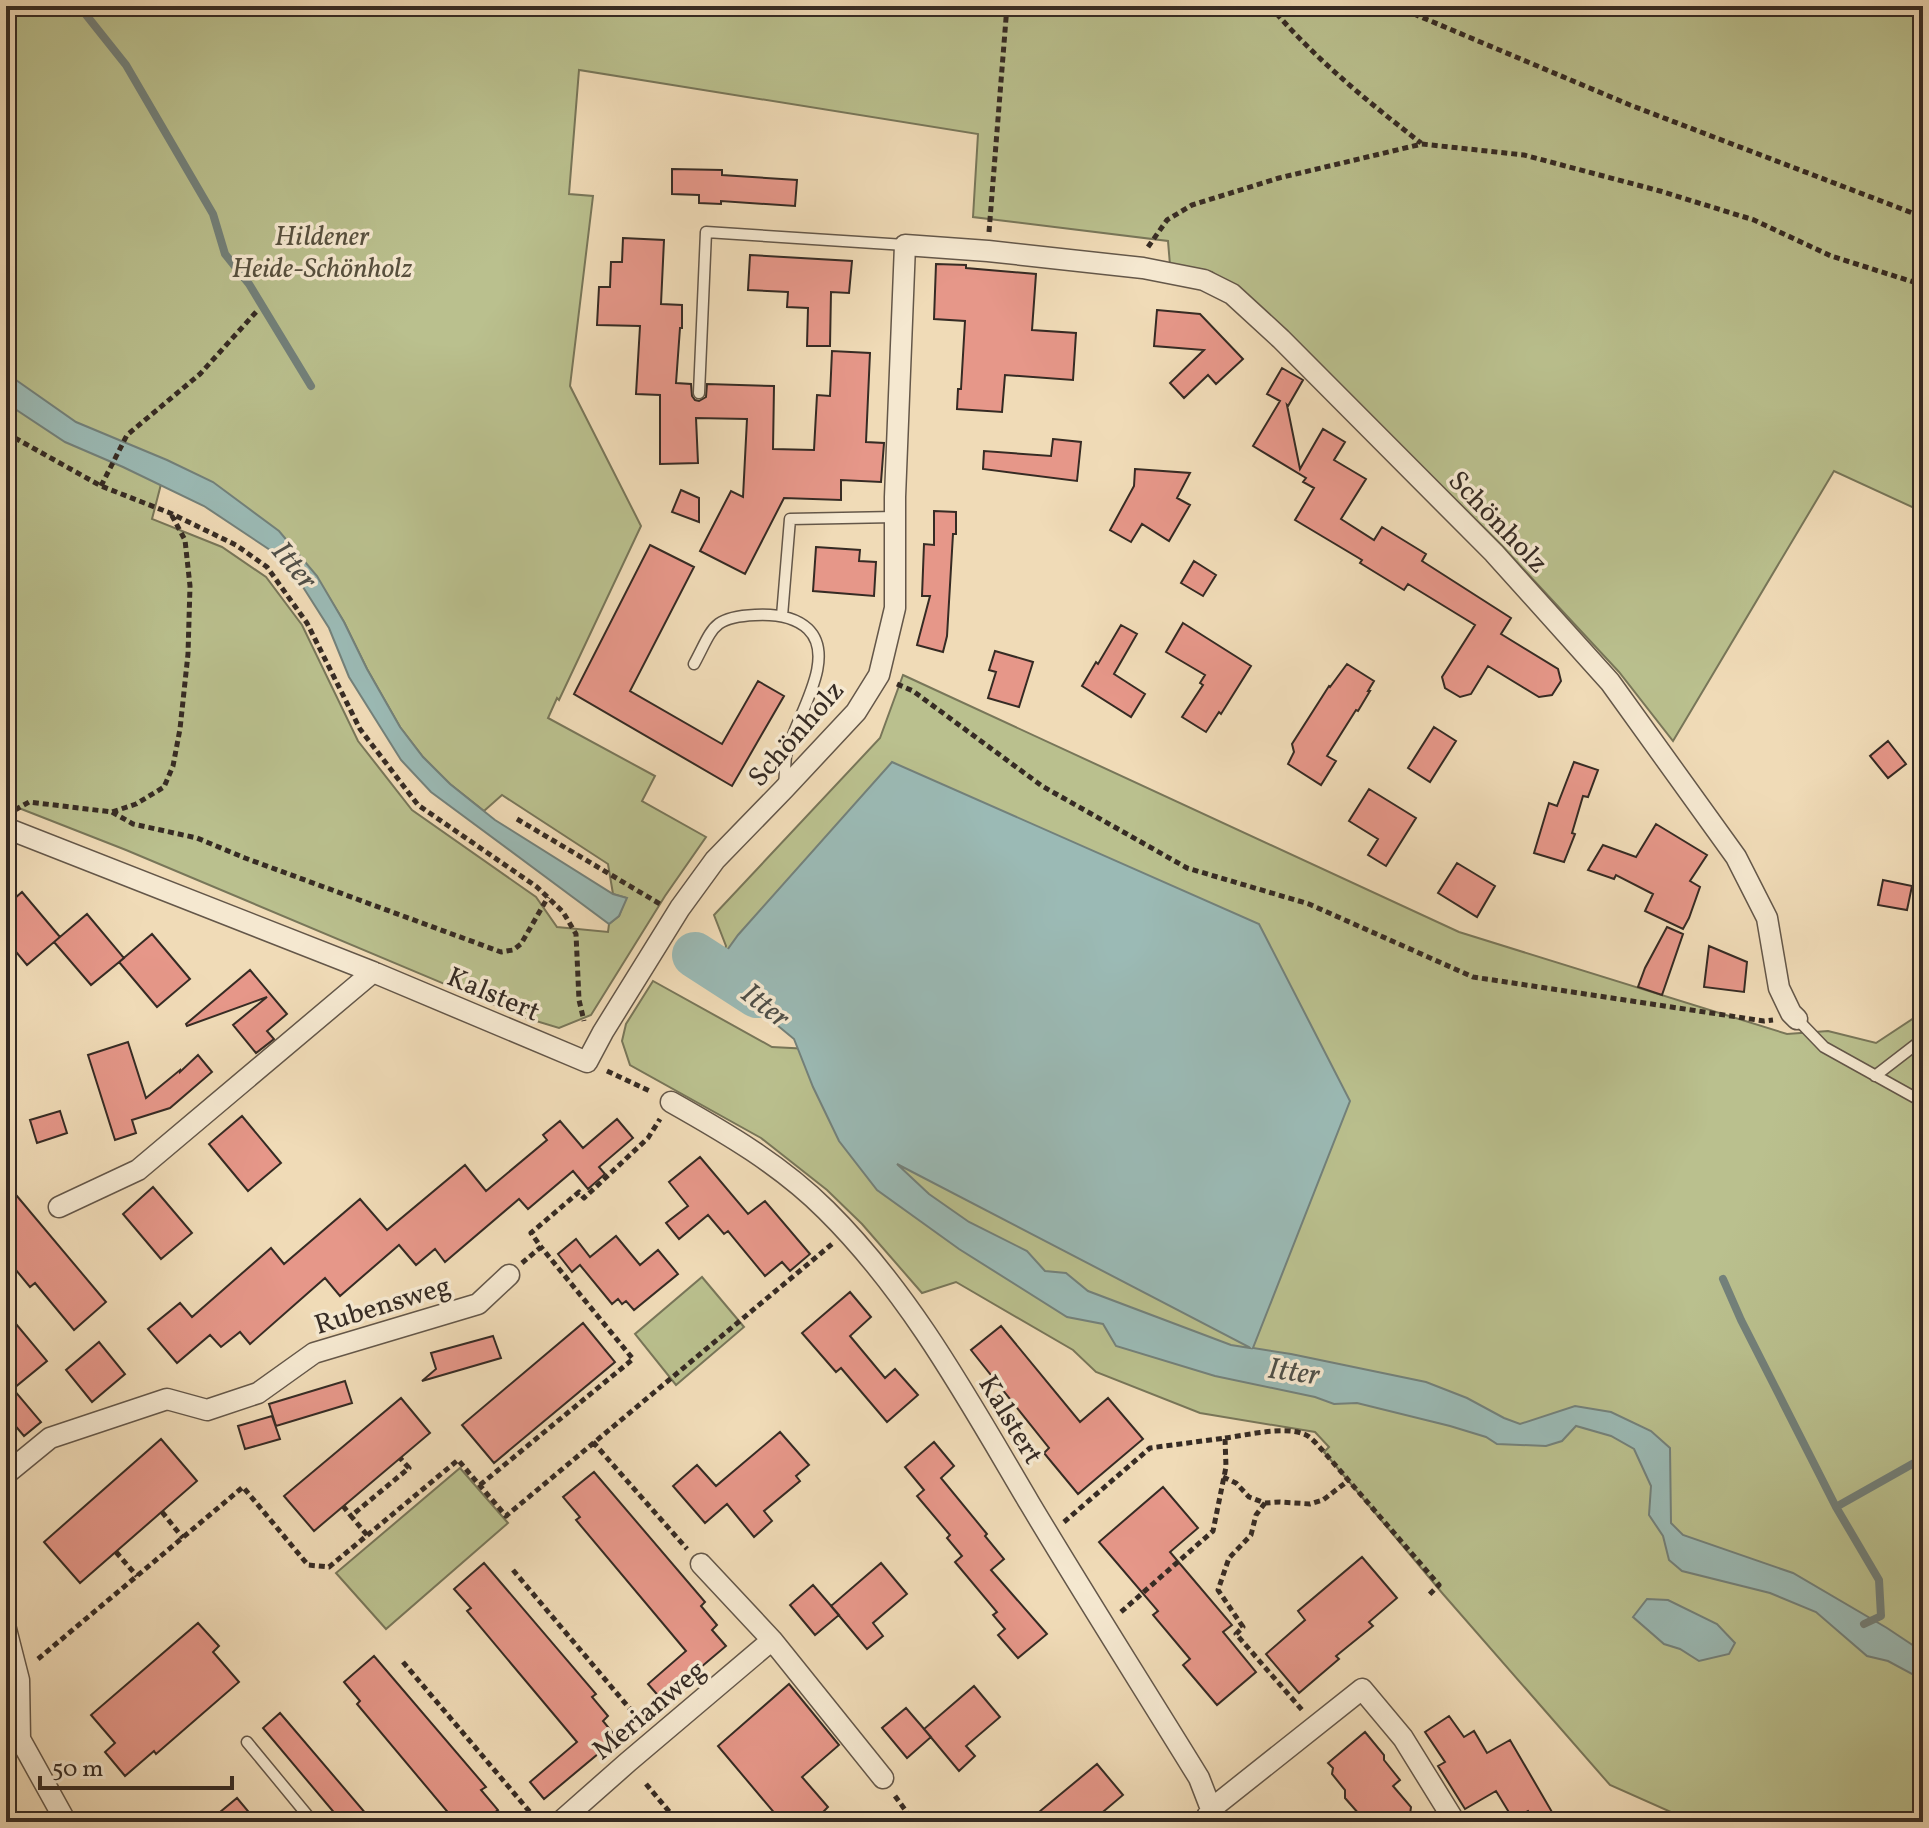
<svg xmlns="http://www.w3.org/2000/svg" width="1929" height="1828" font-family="Vollkorn,serif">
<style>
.green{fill:#bac08e;stroke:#787659;stroke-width:2;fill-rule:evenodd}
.water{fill:#9bbab5;stroke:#73817b;stroke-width:2;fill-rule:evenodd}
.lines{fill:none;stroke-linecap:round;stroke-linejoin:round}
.stream{stroke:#73817b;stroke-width:8}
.river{stroke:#9bbab5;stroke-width:46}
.building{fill:#e69789;stroke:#362b24;stroke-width:2}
.service-casing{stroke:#645749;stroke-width:13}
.minor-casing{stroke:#645749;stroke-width:23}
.path{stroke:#362b24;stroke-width:5;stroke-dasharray:6 4;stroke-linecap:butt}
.service{stroke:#f5e8d0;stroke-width:10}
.minor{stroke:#f5e8d0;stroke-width:20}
.labels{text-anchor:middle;stroke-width:7;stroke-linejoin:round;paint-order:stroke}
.park-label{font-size:28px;font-style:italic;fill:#57503e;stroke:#f5e8d0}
.street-label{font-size:28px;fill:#362b24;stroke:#f5e8d0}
.water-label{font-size:30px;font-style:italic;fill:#4f4f48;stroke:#f5e8d0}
</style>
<rect width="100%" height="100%" fill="#f0dbb7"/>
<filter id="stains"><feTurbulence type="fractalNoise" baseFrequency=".0025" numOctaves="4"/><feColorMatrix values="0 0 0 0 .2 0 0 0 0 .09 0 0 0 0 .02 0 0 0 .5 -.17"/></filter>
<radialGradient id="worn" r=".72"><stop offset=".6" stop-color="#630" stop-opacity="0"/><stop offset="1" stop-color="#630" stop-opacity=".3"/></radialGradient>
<path class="green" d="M6,6h1917v506l-89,-41 -161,270 -54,-69 -119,-128 -214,-212 -74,-60 -42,-7 -2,-24 -195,-24 5,-83 -399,-64 -10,124 24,2 -23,190 71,140 -82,174 -2,-2 -9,20 107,58 -13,25 64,36 -41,59 -74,119 -32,13 -36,-11 -397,-167 -120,-47zM167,461l155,125 22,36 23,47 33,58 23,30 27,27 34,27 18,-16 106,69 5,30 13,4 -7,18 -10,8 -1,8 -51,-5 -21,-30 -124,-87 -54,-69 -56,-116 -36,-48 -44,-30 -70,-28z
M903,675l556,257 328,102 41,-3 48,12 47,-31v810h-250l7,-6 -70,-31 -167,-191 -119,-142 5,-5 -14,-15 -115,-19 -104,-41 -23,-22 -117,-68 -34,11 -60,-69 -35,-34 -66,-52 -131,-73 -8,-24 4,-17 27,-43 119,66 58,3 -110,-89 6,-15 -12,-31 166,-177z
M702,1277l42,50 -68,58 -41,-51z
M460,1468l48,55 -122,106 -50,-56z"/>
<path class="water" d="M6,373l70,49 91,38 46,22 66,49 38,45 27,46 23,47 33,58 23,30 27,27 45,36 118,74 14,4 -8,18 -10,8 -178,-132 -30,-32 -52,-83 -20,-49 -26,-41 -33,-37 -66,-44 -81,-39 -58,-25 -59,-39z
M892,762l367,162 91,177 -97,247 38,6 135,28 41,16 37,20 16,6 55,-18 36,6 40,19 19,17 1,75 12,12 110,38 94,55 36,24v31l-7,-7 -28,-15 -21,-5 -51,-44 -46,-19 -88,-22 -13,-11 -6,-24 -14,-21 2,-29 -17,-37 -23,-13 -35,-10 -14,15 -16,5 -49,-2 -11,-7 -36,-11 -93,-23 -23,1 -19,-7 -100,-21 -99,-30 -13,-22 -36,-7 -108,-68 -82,-59 -38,-49 -26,-54 -19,-48 -57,-47 -29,-20 -10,-1 9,-18 13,7 18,-25zM897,1164l352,183 1,1 -19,-3 -143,-54 -22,-18 -21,-2 -18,-20 -58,-29 -40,-28z
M1647,1599l21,1 49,24 18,19 -6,11 -30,7 -19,-12 -16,-5 -31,-27z"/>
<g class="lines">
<path class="stream" d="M79,6l47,59 87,149 12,40 24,30 62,102
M1723,1279l18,41 95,187
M1864,1624l17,-8 -2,-36 -43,-73 87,-49"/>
<path class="river" d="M695,955l62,40"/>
</g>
<path class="building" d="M672,169l50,1v5l75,5 -2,26 -74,-5v3l-22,-1v-8l-27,-1z
M623,238l41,2 -3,64 21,1v23h-2l-4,55 15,1 1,12 3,4 4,1 7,-4 1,-13 67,2 -1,63 41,1 3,-55 13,1 2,-45 38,2 -4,89 18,1 -3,39 -40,-2v20l-57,-2 -39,76 -45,-23 31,-60 12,6 4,-78 -51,-1 2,45 -38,1v-69l-24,-1 4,-68 -43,-1 2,-38h11l1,-25h11z
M750,255l102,6 -3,32 -18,-1 -1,54h-23l1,-38 -21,-1 1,-15 -40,-2z
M936,264l30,1v3l70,6 -4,56 44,3 -3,47 -68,-5 -3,37 -45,-3 1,-20h3l4,-68 -31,-2z
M1157,310l43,4 43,45 -27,25 -8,-9 -24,23 -14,-15 34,-33 -50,-4z
M1282,368l21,12 -15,26 -1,-1 13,64 23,-40 22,13 -11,18 32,19 -25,40 33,21 8,-13 44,27 -4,7 89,57 -10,16 57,35 3,12 -9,14 -13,2 -51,-31 -17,28 -11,3 -15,-9 -3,-11 33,-52 -67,-41 -4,6 -44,-27 2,-3 -67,-40 19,-32 -11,-6 3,-4 -53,-32 27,-45 -13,-7z
M1053,439l28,3 -4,39 -94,-12 1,-18 67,5z
M1135,469l55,4 -13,25 13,7 -21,36 -27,-17 -11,18 -21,-12 24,-44z
M681,490l18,8v24l-27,-10z
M934,511l22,1v22h-3l-6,102 -4,16 -26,-7 13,-49h-8l2,-52 10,1z
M650,545l44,22 -64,124 92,53 36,-63 26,15 -52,90 -158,-92z
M816,547l44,3 -1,11 17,1 -2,34 -61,-5z
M1194,561l22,14 -13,21 -22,-13z
M1183,623l68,43 -30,48 -2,-2 -13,20 -24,-15 21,-32 -3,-2 5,-8 -39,-23z
M1121,625l16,9 -23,40 31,20 -14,23 -49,-31 14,-24 2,2z
M995,651l38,11 -14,45 -31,-9 8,-26 -7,-2z
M1347,664l27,17 -6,10h2l-12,20 -2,-1 -29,46 9,5 -15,24 -33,-21 6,-12 -2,-8 37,-58 1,1z
M1434,727l22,14 -26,41 -22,-14z
M1888,741l18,23 -18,14 -18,-22z
M1574,762l24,8 -10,27 -5,-1 -11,37 3,1 -11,28 -30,-9 15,-50 8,3z
M1369,789l47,29 -30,48 -18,-11 10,-16 -29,-18z
M1656,824l51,31 -17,26 10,6 -11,31 -6,11 -38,-18 8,-17 -37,-19 -2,4 -26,-9 15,-25 33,12z
M1457,863l38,23 -18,31 -39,-24z
M1883,880l29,6 -5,24 -29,-5z
M22,892l38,45 -33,28 -21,-25v-34z
M87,914l37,44 -33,27 -37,-43z
M1667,927l16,7 -21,61 -24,-8 7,-19z
M152,934l38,45 -33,28 -38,-45z
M1709,946l38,16 -3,30 -40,-5z
M250,970l37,44 -20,17 7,8 -18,14 -23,-28 34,-28 -80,29 -1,-2z
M128,1042l18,56 34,-28v2l18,-17 14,17 -42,36 -38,12 4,13 -21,7 -27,-85z
M60,1111l7,22 -30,10 -7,-23z
M242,1116l39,47 -33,28 -39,-47z
M617,1119l16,19 -34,29 6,7 -17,15 -15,-18 -45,38 -9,-10 -74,63 -10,-13 -19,16 -17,-20 -59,51 -15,-18 -75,66 -10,-12 -19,15 -11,-12 -33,28 -29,-34 32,-26 12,14 79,-69 13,16 76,-65 27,31 78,-65 21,26 61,-51 -4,-5 17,-14 23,27z
M700,1157l48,57 17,-13 45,53 -20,17 -8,-9 -17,14 -37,-45 -4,3 -16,-19 -29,24 -13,-16 22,-17 -19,-24z
M6,1183l100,119 -32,28 -39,-47 -5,4 -24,-29z
M153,1187l39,46 -31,26 -38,-45z
M616,1236l24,29 18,-15 20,24 -44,36 -8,-9 -4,3 -4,-5 -6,5 -32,-39 -8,7 -14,-18 18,-15 14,18z
M850,1292l21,25 -21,19 35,42 10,-9 23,26 -31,27 -46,-54 -5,4 -34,-39z
M6,1312l41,49 -34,28 28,33 -17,14 -18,-21z
M583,1323l32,39 -121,101 -32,-38z
M1001,1326l79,96 28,-24 35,41 -65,55 -34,-41 5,-5 -78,-98z
M493,1336l8,22 -79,23 14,-12 -5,-16z
M99,1342l26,32 -33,28 -26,-32z
M345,1381l7,22 -76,23 -7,-22z
M401,1398l29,35 -116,98 -30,-35z
M272,1416l8,23 -35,10 -7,-23z
M780,1432l29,33 -13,11 4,5 -36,30 8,10 -18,16 -27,-33 -22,19 -32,-37 24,-21 19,21z
M161,1439l36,42 -117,102 -36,-41z
M934,1442l20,24 -13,12 46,56 -2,2 19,23 -13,11 56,64 -29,24 -20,-23 7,-6 -12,-14 4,-3 -42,-50 7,-6 -15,-18 3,-3 -33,-39 7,-6 -19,-23z
M594,1472l111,130 -4,4 16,19 -5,5 14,16 -64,54 -14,-16 38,-33 -110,-131 4,-3 -17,-20z
M1163,1487l35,41 -28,24 62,73 -9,7 33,40 -39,33 -34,-40 7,-6 -37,-44 5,-4 -59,-69z
M1362,1557l35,41 -28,24 4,4 -37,30 3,3 -40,34 -33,-39 39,-34 -7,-9z
M484,1563l112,131 -4,3 16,19 -5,5 14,17 -73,61 -14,-17 47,-40 -110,-131 4,-3 -17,-19z
M881,1563l26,31 -34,29 10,13 -16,13 -36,-43z
M813,1585l26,30 -24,20 -25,-30z
M198,1623l21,23 -6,6 26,30 -83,72 -2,-3 -29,25 -20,-24 10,-9 -24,-28z
M374,1656l112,131 -5,3 17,20 -16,12h-26l-99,-118 3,-3 -16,-19z
M789,1684l50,61 -37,32 26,30 -4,4 9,11h-51l-64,-76z
M974,1686l26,31 -34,29 9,10 -16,15 -35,-42z
M906,1708l25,29 -24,21 -25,-30z
M280,1713l93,109h-31l-79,-94z
M1449,1716l15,21 10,-6 13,22 23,-13 42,72 -18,10 -6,-11 -15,8 -17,-28 -31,18 -27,-43 7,-4 -20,-30z
M1365,1732l19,23v5l16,20 -7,6 18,21 -2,15h-43l-21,-24v-8l-13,-16 1,-6 -5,-5z
M1097,1764l26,31 -32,27h-64z
M237,1798l20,24h-49z"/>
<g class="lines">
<g class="service-casing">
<path id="service" d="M699,393l7,-161 199,13
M782,616l8,-97 105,-2
M694,664c19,-35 17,-47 61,-49 18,-1 39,1 53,14 31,30 -15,92 -22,127 -1,9 -1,20 -2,30
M1797,1019l27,28 99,55
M1875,1076l48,-37
M247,1742l66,80"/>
</g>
<g class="minor-casing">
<path id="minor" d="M6,828l367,144 214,90 16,-30 77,-124 35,-48 69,-71 72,-77 23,-37 16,-67v-111l10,-252 83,6 155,17 61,12 28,14 49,45 213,214 116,129 126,175 31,61 12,70 12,25 6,6
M671,1102c55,31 110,63 155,108 85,84 143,191 204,294 55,92 113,183 169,274l12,31
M59,1207l79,-37 235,-198
M6,1474l44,-36 117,-39 40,11 51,-17 56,-40 164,-49 31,-29
M701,1564l71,76 111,138
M6,1629l13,51 1,59 46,83
M560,1822l68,-60 144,-122
M1204,1822l7,-13 151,-120 41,49 52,84"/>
</g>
<path class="path" d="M1270,6c44,52 97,95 151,137
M1395,6l235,99 293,112
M989,232l18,-226
M1148,247l19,-27 25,-15 87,-27 143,-34 102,11 136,36 94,29 77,36 92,29
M6,433l95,53 69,27 66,32 31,22 40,56 53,106 58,76 119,82 26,25 13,22 3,66 5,21
M101,486l26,-51 73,-61 57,-63
M897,684l16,7 129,95 145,82 122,36 164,73 291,44 9,-1
M15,810l14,-8 83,10 24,-8 28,-17 9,-21 7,-37 8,-75 2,-68 -5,-46 -14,-26
M112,812l21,12 64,14 48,20 256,94 12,-2 8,-6 27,-47
M517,819l143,85
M607,1071l45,21
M522,1263l19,-16 -10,-14 48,-41 5,6 64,-60 12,-19
M1225,1438c23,-3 58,-12 79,-4 8,3 14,12 20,18l115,133 -12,12
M593,1442l94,107
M1223,1477l13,6 13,14 16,6 15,-1 30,2 13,-4 26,-20
M480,1485l153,-126 -92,-112
M1265,1503l-9,12 -5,20 -22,23 -11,32 25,37 -7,7 67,77
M343,1506l8,10
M162,1512l21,26
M1064,1522l86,-74 75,-10 1,29 -13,64 -92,81
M367,1535l-16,-19 58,-48 -9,-10
M116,1552l21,24
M513,1570l128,152
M38,1659l205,-172 65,78 21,2 129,-107 48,56 326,-272
M403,1662l132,156
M646,1784l32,38
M895,1796l19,26"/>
<use href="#service" class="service"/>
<use href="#minor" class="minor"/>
</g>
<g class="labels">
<g class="park-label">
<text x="322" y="245">Hildener<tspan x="322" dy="32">Heide-Schönholz</tspan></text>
</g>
<g class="street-label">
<text transform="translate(1499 521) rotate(46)" y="10">Schönholz</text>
<text transform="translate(795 733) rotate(-49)" y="10">Schönholz</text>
<text transform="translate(494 993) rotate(23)" y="10">Kalstert</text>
<text transform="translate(382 1304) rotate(-17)" y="10">Rubensweg</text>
<text transform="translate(1012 1419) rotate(59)" y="10">Kalstert</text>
<text transform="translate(648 1709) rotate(-40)" y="10">Merianweg</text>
</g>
<g class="water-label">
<text transform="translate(295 565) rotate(50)" y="10">Itter</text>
<text transform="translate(766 1005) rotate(38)" y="10">Itter</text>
<text transform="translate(1294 1371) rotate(8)" y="10">Itter</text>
</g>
</g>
<rect width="1929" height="1828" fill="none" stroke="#f0dbb7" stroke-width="32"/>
<rect x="8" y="8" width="1913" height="1812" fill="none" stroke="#362b24" stroke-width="4"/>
<rect x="16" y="16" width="1897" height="1796" fill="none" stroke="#362b24" stroke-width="2"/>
<path d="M40 1776v12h192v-12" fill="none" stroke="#362b24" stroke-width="4"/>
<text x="52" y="1776" font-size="24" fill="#362b24" stroke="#f5e8d0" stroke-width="6" paint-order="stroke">50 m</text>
<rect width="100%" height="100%" filter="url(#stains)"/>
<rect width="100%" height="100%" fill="url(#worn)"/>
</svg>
